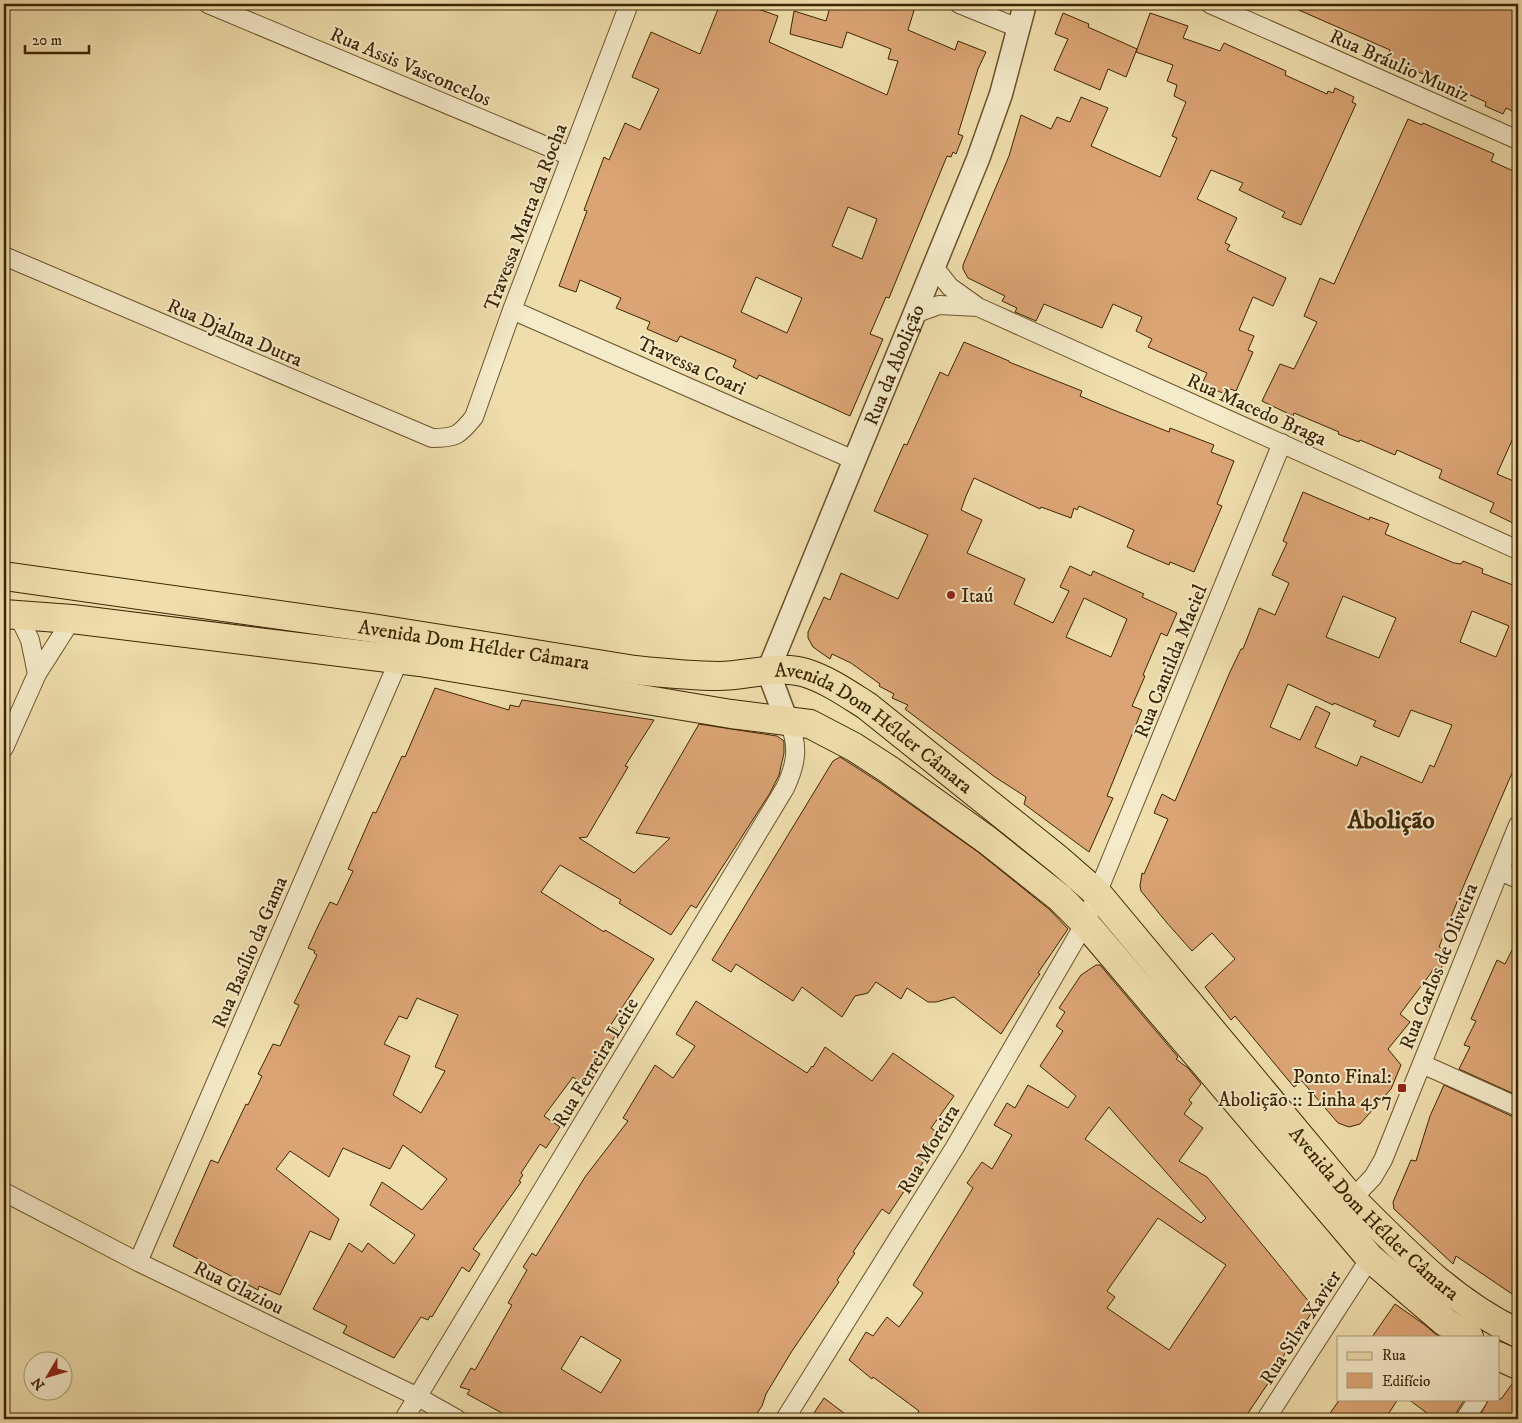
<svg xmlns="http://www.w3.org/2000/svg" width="1522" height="1423" font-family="'IM FELL DW Pica',serif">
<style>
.building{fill:#dba474;stroke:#3d2502;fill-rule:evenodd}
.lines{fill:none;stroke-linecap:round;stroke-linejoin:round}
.minor-casing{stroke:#6a532c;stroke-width:20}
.tertiary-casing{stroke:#6a532c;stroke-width:25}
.primary-casing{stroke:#3d2502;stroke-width:30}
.minor{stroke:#f5eac9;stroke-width:18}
.tertiary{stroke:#f5eac9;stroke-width:22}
.primary{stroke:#efdeac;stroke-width:28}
.poi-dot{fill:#8f2418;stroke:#f5eac9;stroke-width:2}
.labels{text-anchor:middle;stroke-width:4;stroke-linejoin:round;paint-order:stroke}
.street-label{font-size:20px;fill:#3d2502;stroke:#f5eac9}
.poi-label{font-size:20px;fill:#3d2502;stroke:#f5eac9;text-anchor:start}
.district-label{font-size:25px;font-weight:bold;fill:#3d2502;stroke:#f5eac9}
</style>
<rect width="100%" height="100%" fill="#efdeac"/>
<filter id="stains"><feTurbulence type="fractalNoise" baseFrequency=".004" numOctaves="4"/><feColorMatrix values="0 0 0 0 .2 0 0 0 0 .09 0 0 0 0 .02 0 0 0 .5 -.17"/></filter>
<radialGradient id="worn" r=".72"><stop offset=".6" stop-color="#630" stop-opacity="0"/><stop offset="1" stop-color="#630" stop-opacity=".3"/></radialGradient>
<path class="building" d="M720,4h24l34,12 -9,26 118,53 11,-34 -10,-2 3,-10 -44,-17 -5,16 -52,-14 4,-23 32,10 5,-17h85l-8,26 47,20 3,-9 28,11 -8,17 -20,65 5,2 -7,18 -3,-2 -2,5 -4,-1 -58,142 -3,-1 -16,37 13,5 -33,77 -91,-41 -2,4 -24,-12 3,-7 -56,-24 -3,6 -30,-13 3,-7 -34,-14 5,-10 -41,-18 -4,12 -17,-6 28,-75 -3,-1 20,-53 5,3 16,-37 15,7 19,-41 -27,-12 19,-45 49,22zM848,207l29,12 -15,40 -30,-13zM756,277l46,21 -15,35 -46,-21z
M1285,4h108l17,6 3,-6h105v110l-12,-6 -3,6 -18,-8 1,-4 -74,-33 -1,4 -26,-12 5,-11z
M1063,13l26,11 -1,3 49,22 -11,28 -18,-8 -8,21 -46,-20 14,-31 -13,-5z
M1150,13l38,13 -5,12 37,13 4,-8 62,28 -1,4 42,19 1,-3 5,2 2,-5 19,9 -2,5 4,2 -55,121 -19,-8 3,-5 -46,-22 4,-7 -32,-13 -14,29 40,19 -12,25 5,2 -3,5 59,28 -13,28 -20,-9 -14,33 15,6 -6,14 5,2 -17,39 -6,-2 -3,6 -25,-11 5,-11 -59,-26 4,-8 -16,-8 6,-14 -29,-13 -11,24 -58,-24 -8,17 -21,-9 2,-4 -15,-7 3,-5 -37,-18 -5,-9v-4l46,-109 12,-41 30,14 6,-12 13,5 11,-25 27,11 -17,38 69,31 17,-39 -5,-2 14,-34 -12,-6 3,-11 -10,-4 6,-16 -37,-13z
M1408,119l14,6 1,-2 71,31 -3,7 27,12v254l-21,47 21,9v27l-5,13 -23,-11 4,-9 -55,-25 3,-8 -45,-20 -2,5 -35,-15 -1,2 -21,-8 1,-2 -45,-19 -1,3 -31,-15 18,-37 14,5 23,-47 -13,-6 16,-38 14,6z
M964,342l45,19v1l73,29 -2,5 31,13 58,23 1,-4 44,17 -3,7 23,9 -17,43 5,2 -28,66 -24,-10 -1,3 -42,-18 7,-17 -55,-24 -2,4 -3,-2 -3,10 -30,-11 -1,2 -66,-31 -8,18 -5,14 21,10 -15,33 58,26 -11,25 39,19 16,-32 -9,-4 10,-21 21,10 2,-5 51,23 -2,3 35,16 -10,23 -6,-3 -18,42 2,1 -13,30 10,4 -35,86 6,2 -24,54 -65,-48 2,-7 -31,-20 -90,-68 3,-4 -16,-7 2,-4 -15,-8 1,-2 -29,-21 -19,-9 -2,5 -17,-12 -5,-9v-6l16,-35 6,3 11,-27 57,26 30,-64 -54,-24 30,-67 3,1 33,-73 8,4zM1084,598l43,21 -16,38 -45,-20z
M1303,492l66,28 1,-3 19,7 -4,10 69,29 7,1 2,-3 20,8 -1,4 36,14v172l-57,133 -22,55 9,5 -7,17 -7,-2 -3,6 -31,41 10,8 -22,27 13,16 -10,24 -31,35 -11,3 -11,-4 -36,-42 -8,6 -59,-71 -4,4 -26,-33 30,-28 -23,-26 -20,18 -25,-28 -26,-32 -1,-5 2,-13 2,1 24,-55 -14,-6 8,-19 13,7 55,-129 11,-23h2l16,-41 16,7 14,-32 -17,-8 15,-32 -4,-2zM1343,596l53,22 -17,40 -53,-21zM1472,611l37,15 -13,31 -36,-15zM1288,684l45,21 1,-2 42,18 -3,5 26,11 12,-27 41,15 -18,42 -4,-2 -8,18 -61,-27 -4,10 -42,-19 15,-34 -14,-7 -16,34 -30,-13z
M435,688l74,22 1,-5 9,2 3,-7 132,20 -29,46 3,1 -41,70 -8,1 55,35 36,-35 -34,-5 63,-109 78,12 7,5v12l-5,22 -9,18 -74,115 -5,-3 -20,30 -52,-32 2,-3 -61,-35 -19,27 63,40 1,-2 49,29 -44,67 8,5 -33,55 -12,-9 -29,39 16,11 -14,21 -6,-4 -19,29 2,2 -4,6 2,1 -48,67 7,5 -11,18 -7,-5 -30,50 -2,-1 -2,4 -7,-3 -27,41 -51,-25 4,-7 -34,-17 36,-66 13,9 6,-9 26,21 21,-29 -45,-30 12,-23 40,28 25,-31 -44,-34 -13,24 -47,-21 -14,29 -39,-26 -14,18 63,50 -9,21 -20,-9 -30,64 -21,-9 -1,4 -85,-44 38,-86 7,3 28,-59 2,1 14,-29 -4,-2 15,-30 7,2 19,-41 -5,-2 23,-48 -3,-2 1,-2 -7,-3 10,-22 12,-24 7,3 16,-34 -5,-2 25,-57 3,1 26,-57 3,1zM417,998l41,17 -23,52 10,4 -24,42 -28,-18 17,-39 -26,-12 15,-28 8,3z
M840,757l39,25 99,70 72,58 18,19 -30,44 2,1 -8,11 -31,49 -47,-37 -18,5h-8l-21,-14 -6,11 -25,-17 -8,11 -13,3 -13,21 -40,-30 -9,14 -57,-37 -5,8 -19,-12 121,-199z
M1518,938v143l-6,12 -53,-24 11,-22 -6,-2 12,-24 -5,-2 26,-59 8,4z
M1096,965h4l78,92 -2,2 12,9 13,16 -12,16 3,3 -8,11 19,14 -24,33 28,16 103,126 2,9 -37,57 2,1 -33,49h-331l6,-8 -46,-34 -1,2 -23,-19 17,-28 7,4 14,-19 12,10 24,-34 -10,-8 60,-97 -6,-5 15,-21 10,7 20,-34 -18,-10 13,-22 8,5 13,-23 40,23 8,-12 -36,-30 23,-35 -7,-5 9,-14 -6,-4 22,-33zM1109,1107l97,111 -5,5 -116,-84zM1158,1218l68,47 -57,85 -62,-42 8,-11 -8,-6z
M696,1001l111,72 5,-7 1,1 12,-20 47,34 21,-28 61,43 -23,32 10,7 -52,79 -7,-5 -29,43 2,1 -18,27 2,2 -47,69 -26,43 -4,12 -9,13h-240l-46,-25 3,-4 -10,-3 11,-19 4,2 37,-65 -4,-2 19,-33 -4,-3 9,-14 4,3 49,-79 43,-56 -5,-3 32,-53 18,13 22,-32 -19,-12zM581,1336l40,24 -20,33 -40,-24z
M1444,1085l74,34v179l-62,-42 -3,8 -59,-55 -1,-7 18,-42 5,1 14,-45z
M1395,1304l30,21 14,12h-67z
M1515,1380h3v39h-40l11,-20h12z
M824,1398l28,21h-42z
M1340,1399h58l-13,20h-59z
M1408,1399h57l-9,14 -2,6h-19z"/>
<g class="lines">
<g class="minor-casing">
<path id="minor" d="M208,4l362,152
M959,4l59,24
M1210,4l308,136
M4,256l428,182c23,0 27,-2 42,-21l38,-107 117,-306
M934,267l16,20 28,20 540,243
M512,310l342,150
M914,314l25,-9 39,2
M18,615l12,25 7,34
M4,748l33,-74 35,-55
M1500,871l18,8
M1422,1064l96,43
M4,1192l134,70 280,135 39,22
M1352,1199l21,-22 10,-17 135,-335
M138,1262l261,-602
M404,1419l381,-631c12,-25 14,-43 3,-68
M785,1419l170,-272 130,-224 197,-480
M1266,1419l104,-161
M1465,1419l13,-20"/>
</g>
<g class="tertiary-casing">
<g id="tertiary">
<path id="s1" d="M788,720l-5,-9 -15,-40 210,-512 23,-65 24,-90"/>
</g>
</g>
<g class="primary-casing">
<g id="primary">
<path id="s2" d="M4,576l368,52 263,42c28,3 56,6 84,6 28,0 60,-12 87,-3 22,7 42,21 61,33l192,154 39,34 254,305c50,50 101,104 166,134"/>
<path d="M4,614l68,5 348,43 311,52 79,10 44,23 34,22 99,71 73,58 25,25 285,335 75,64 24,15"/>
<path d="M1498,1356l20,9"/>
</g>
</g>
<use href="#minor" class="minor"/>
<use href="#tertiary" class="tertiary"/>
<use href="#primary" class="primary"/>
</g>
<g class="poi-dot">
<circle cx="951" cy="595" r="5"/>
<rect x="1397" y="1083" width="10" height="10" rx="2.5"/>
</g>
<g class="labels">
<g class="street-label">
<text transform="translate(1400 65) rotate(24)" y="7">Rua Bráulio Muniz</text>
<text transform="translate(411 66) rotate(23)" y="7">Rua Assis Vasconcelos</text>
<text transform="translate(525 217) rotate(-69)" y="7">Travessa Marta da Rocha</text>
<text transform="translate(235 332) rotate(23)" y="7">Rua Djalma Dutra</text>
<text dy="7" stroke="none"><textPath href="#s1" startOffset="384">Rua da Abolição</textPath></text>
<text transform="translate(692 365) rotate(24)" y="7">Travessa Coari</text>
<text transform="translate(1257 409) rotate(24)" y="7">Rua Macedo Braga</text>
<text dy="7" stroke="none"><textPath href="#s2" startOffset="475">Avenida Dom Hélder Câmara</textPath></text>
<text transform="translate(1170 661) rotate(-68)" y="7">Rua Cantilda Maciel</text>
<text dy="7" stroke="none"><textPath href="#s2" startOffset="895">Avenida Dom Hélder Câmara</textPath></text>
<text transform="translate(249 952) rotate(-67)" y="7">Rua Basílio da Gama</text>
<text transform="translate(1438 966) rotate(-68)" y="7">Rua Carlos de Oliveira</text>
<text transform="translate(595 1062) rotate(-59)" y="7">Rua Ferreira Leite</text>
<text transform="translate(928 1149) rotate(-59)" y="7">Rua Moreira</text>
<text dy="7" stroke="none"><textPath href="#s2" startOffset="1600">Avenida Dom Hélder Câmara</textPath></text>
<text transform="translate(239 1287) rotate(26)" y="7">Rua Glaziou</text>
<text transform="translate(1300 1327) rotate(-57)" y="7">Rua Silva Xavier</text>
</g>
<g class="poi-label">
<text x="961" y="602">Itaú</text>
<text x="1392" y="1083" text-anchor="end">Ponto Final:<tspan x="1392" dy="23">Abolição :: Linha 457</tspan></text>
</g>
<g class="district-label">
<text x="1391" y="828">Abolição</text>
</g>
</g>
<rect width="1522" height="1423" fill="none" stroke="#efdeac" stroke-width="20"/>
<rect x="5" y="5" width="1512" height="1413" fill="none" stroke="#3d2502" stroke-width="2.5"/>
<rect x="10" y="10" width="1502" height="1403" fill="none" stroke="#3d2502"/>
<rect x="1337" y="1336" width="162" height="65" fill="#f5eac9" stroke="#ab9b79"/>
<rect x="1347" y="1352" width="25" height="8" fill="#efdeac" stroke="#ab9b79"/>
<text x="1382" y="1360" font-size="15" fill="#3d2502">Rua</text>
<rect x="1347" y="1373" width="25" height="15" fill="#dba474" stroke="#ab9b79"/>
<text x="1382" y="1386" font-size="15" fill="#3d2502">Edifício</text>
<g transform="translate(48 1376) rotate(232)"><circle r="24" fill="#f5eac9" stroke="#ab9b79"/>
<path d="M0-4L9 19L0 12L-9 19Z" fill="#8f2418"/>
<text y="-8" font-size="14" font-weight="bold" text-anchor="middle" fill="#3d2502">N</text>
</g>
<path d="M25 45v8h64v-8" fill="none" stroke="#3d2502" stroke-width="2.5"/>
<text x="32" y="45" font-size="15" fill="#3d2502" stroke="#f5eac9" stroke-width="4" paint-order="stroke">20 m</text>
<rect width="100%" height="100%" filter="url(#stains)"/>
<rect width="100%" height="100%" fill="url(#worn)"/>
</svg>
